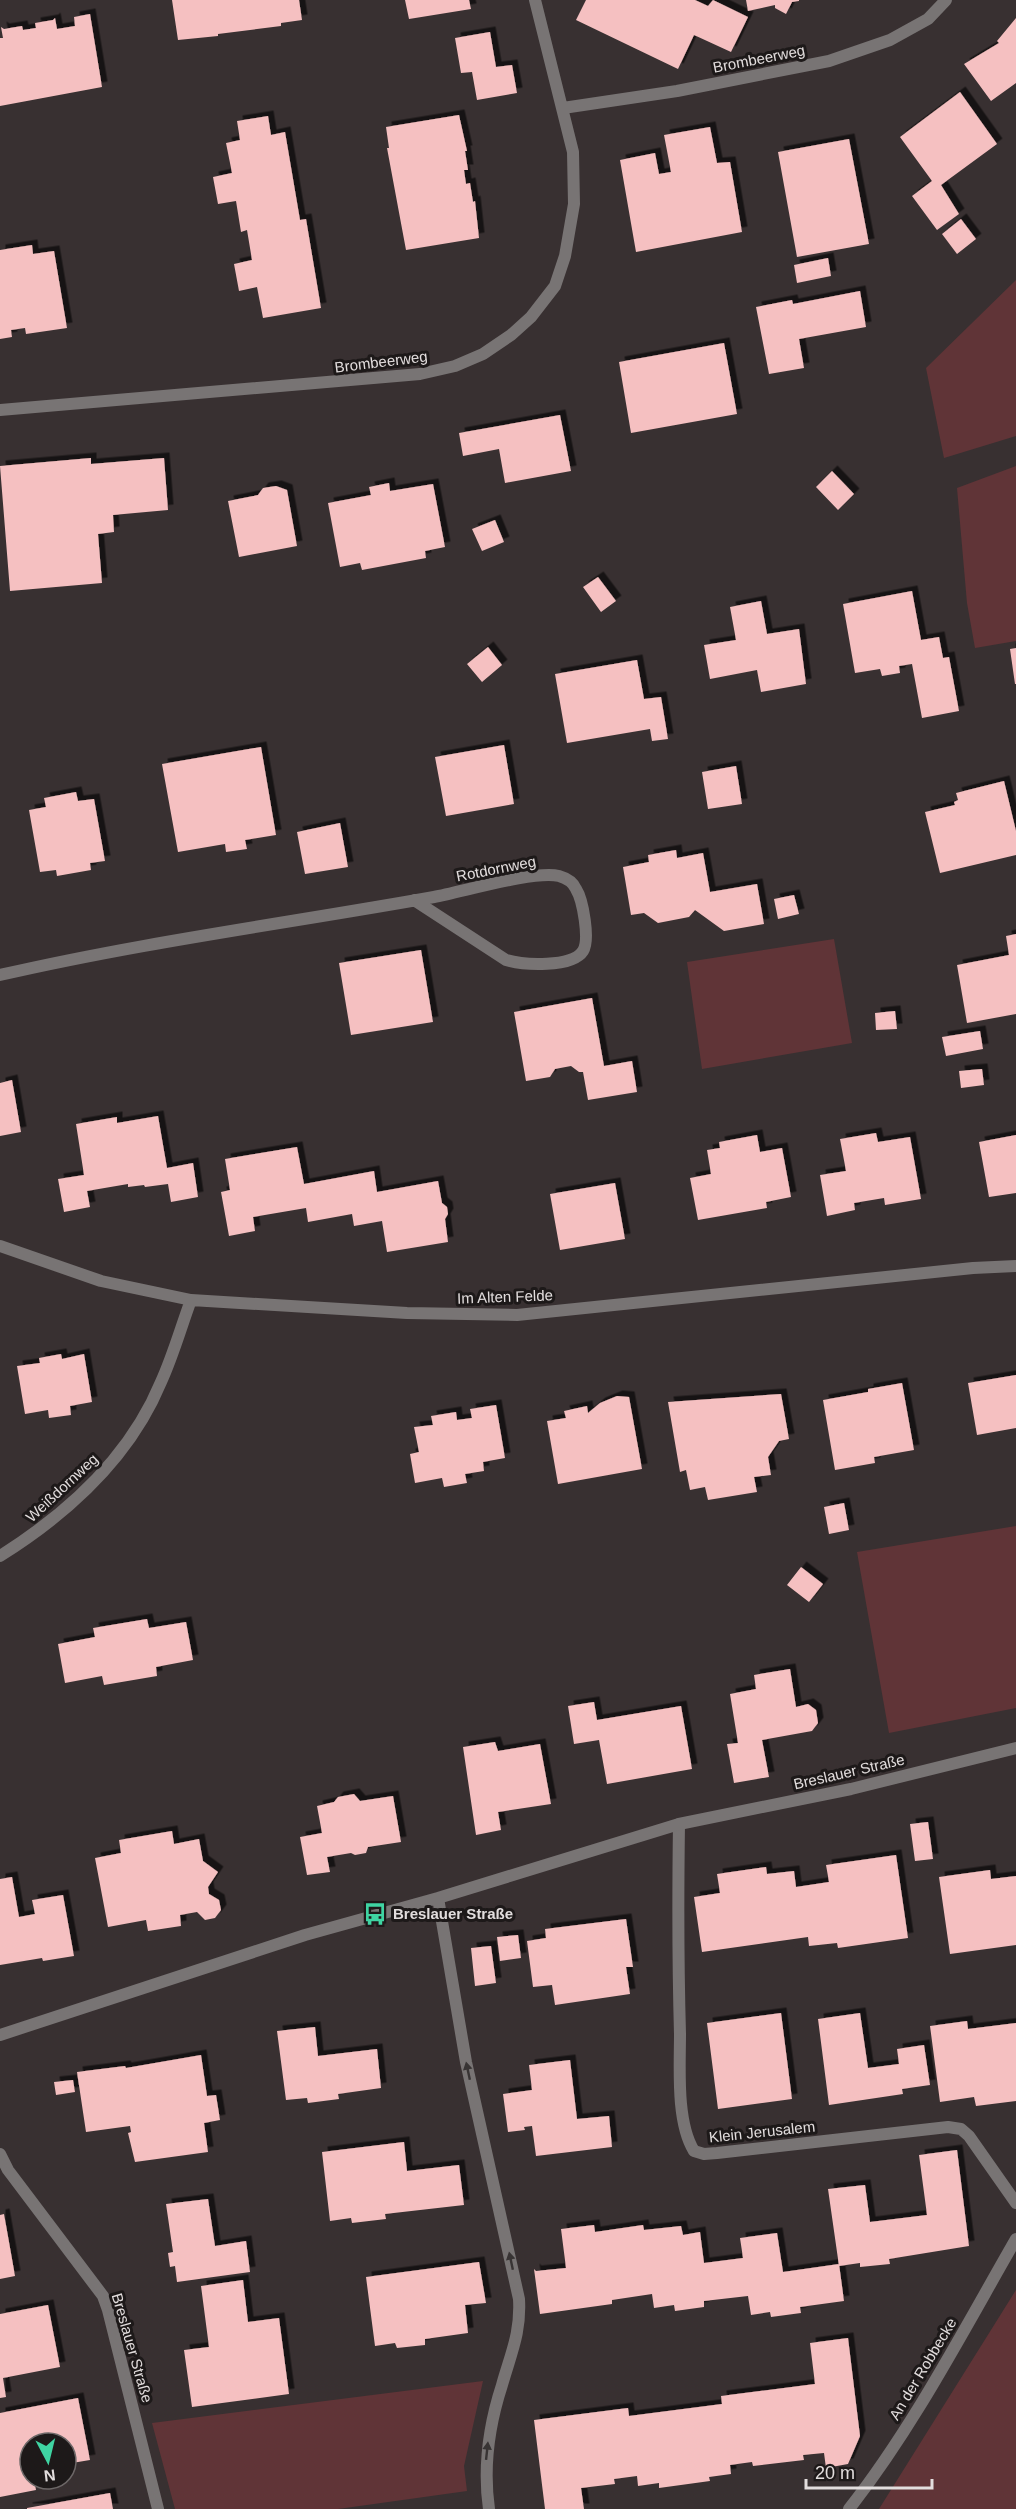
<svg xmlns="http://www.w3.org/2000/svg" width="1016" height="2509" font-family="Arial,sans-serif">
<style>
.green{fill:#603437}
.building{fill:#f5c0c1;filter:url(#shadow)}
.lines{fill:none;stroke-linecap:round;stroke-linejoin:round}
.service{stroke:#787474;stroke-width:12}
.minor{stroke:#787474;stroke-width:12}
.oneway{fill:#383434}
.labels{text-anchor:middle;stroke-width:6;stroke-linejoin:round;paint-order:stroke}
.street-label{font-size:15px;fill:#e2dddd;stroke:#1d1919}
.poi-label{font-size:15px;font-weight:bold;fill:#e2dddd;stroke:#1d1919;text-anchor:start}
</style>
<defs>
<filter id="shadow"><feDropShadow dx="5.5" dy="-5.5" stdDeviation="0" flood-color="#0009"/></filter>
</defs>
<rect width="100%" height="100%" fill="#383031"/>
<path class="green" d="M1016,280v156l-72,22 -18,-90z
M1016,466v175l-41,7 -8,-45 -10,-115z
M834,939l18,104 -150,26 -15,-107z
M1016,1526v182l-127,25 -32,-181z
M1016,2290v219h-137z
M483,2381l-19,85 3,25 -129,18h-163l-23,-86z"/>
<path class="building" d="M172,0h127l3,20 -21,3v3l-63,8v2l-40,4z
M405,0h64l2,9 -62,10z
M586,0h109l13,6 5,-6 35,17 -17,35 -37,-17 -16,34 -102,-49z
M746,0h53v1l-7,1 -6,12 -11,-6v-3l-27,6z
M90,14l12,73 -102,19v-68h3l-2,-11 3,2 18,-3 1,4 13,-2 -1,-5 18,-3 2,-2 2,11 18,-3 -1,-9z
M1016,18v65l-25,18 -27,-37 35,-21 -2,-2z
M490,32l6,35 16,-2 5,28 -40,7 -5,-28 -11,1 -6,-35z
M960,92l37,52 -56,41 18,29 -22,16 -25,-34 20,-15 -32,-44z
M459,115l8,36h-2l3,19h-4l2,14 4,-1 3,19 2,-1 4,37 -73,12 -19,-102h2l-3,-21z
M268,116l3,19 14,-3 15,88 6,-1 15,89 -58,10 -6,-31 -18,4 -5,-27 18,-4 -5,-30 -6,2 -5,-31 -18,3 -5,-27 19,-4 -6,-30 14,-3 -3,-19z
M710,127l7,36 13,-1 12,70 -106,20 -16,-92 35,-7 4,21 12,-2 -7,-37z
M849,139l20,105 -72,13 -19,-105z
M961,219l15,20 -19,15 -15,-20z
M32,245l1,9 21,-3 13,77 -41,6 -1,-6 -14,2 1,7 -12,2v-89z
M828,258l3,18 -34,7 -3,-18z
M860,291l6,36 -67,12 5,29 -35,6 -13,-67 36,-7 1,4z
M724,343l13,71 -106,19 -12,-71z
M560,415l11,56 -66,12 -6,-34 -36,7 -4,-23z
M91,458v6l73,-6 4,52 -55,5 1,17 -16,2 4,49 -92,8 -10,-125z
M832,471l22,23 -16,16 -22,-23z
M389,483l1,8 43,-7 12,63 -20,4 1,7 -64,12 -2,-7 -20,4 -12,-64 43,-8 -2,-8z
M276,486l11,4 10,56 -58,11 -11,-56 30,-6 5,-7z
M495,520l9,22 -22,9 -10,-22z
M598,577l18,24 -15,11 -18,-25z
M912,591l9,49 18,-3 4,21 6,-1 10,54 -37,7 -10,-54 -13,2 1,7 -18,3 -2,-7 -25,4 -12,-69z
M761,601l6,33 32,-5 7,55 -45,8 -4,-22 -47,9 -6,-34 32,-5 -6,-33z
M488,647l14,18 -20,17 -15,-18z
M1016,648v36h-1l-5,-35z
M637,660l7,39 17,-2 7,42 -16,2 -2,-12 -83,14 -12,-69z
M504,745l10,59 -68,12 -11,-59z
M261,747l15,88 -31,5 2,9 -21,3 -1,-8 -47,8 -16,-88z
M736,766l6,38 -34,5 -6,-37z
M1004,781l12,50v24l-76,18 -15,-61 30,-7 -1,-3 4,-2 -2,-7z
M76,792l2,9 16,-2 11,62 -15,2 1,7 -34,6 -1,-6 -16,2 -11,-62 17,-3 -2,-9z
M340,823l8,44 -43,7 -8,-42z
M676,850l1,8 26,-5 7,39 47,-8 7,40 -40,7 -29,-21 -6,7 -31,6 -14,-10 -13,2 -8,-48 26,-5 -1,-7z
M794,895l5,19 -21,5 -4,-20z
M1016,934v80l-49,9 -10,-58 52,-10 -3,-19z
M421,950l12,72 -82,13 -12,-72z
M592,998l12,68 28,-5 5,31 -49,8 -5,-28h-4l-8,-6 -16,3 -5,8 -24,4 -12,-69z
M895,1011l2,18 -21,1 -1,-17z
M980,1031l3,18 -37,7 -4,-19z
M982,1069l2,16 -23,3 -2,-17z
M12,1080l9,52 -21,4v-53z
M158,1116l9,52 26,-5 5,34 -27,5 -3,-18 -23,3 -1,-2 -16,2v-3l-41,7 3,16 -26,5 -6,-33 26,-4 -8,-51 41,-7v6z
M876,1133l2,9 32,-5 11,62 -36,6 -1,-7 -30,5 1,7 -28,6 -7,-41 26,-4 -6,-32z
M757,1135l3,17 22,-4 9,49 -25,5 1,6 -69,12 -8,-42 21,-4 -4,-24 13,-2 -1,-6z
M1016,1135v58l-27,4 -10,-55z
M297,1147l7,37 70,-13 3,21 61,-11 4,22 5,4 1,7 -3,5 3,23 -61,10 -5,-31 -28,5 -2,-12 -44,8 -2,-14 -53,9 2,14 -26,5 -8,-44 9,-2 -5,-31z
M615,1183l10,56 -65,11 -10,-56z
M61,1354l1,5 22,-5 8,48 -22,4 1,9 -22,3 -1,-8 -23,4 -8,-48 23,-3 -1,-5z
M1016,1375v53l-39,7 -9,-52z
M902,1383l12,67 -40,7 1,6 -40,7 -12,-70 45,-8v-3z
M781,1394l8,45 -10,2 -11,16 3,18 -17,2 3,15 -49,8 -3,-13 -15,3 -4,-20 -6,2 -12,-70z
M617,1396l12,1 13,72 -84,15 -11,-63 19,-3 -2,-7 23,-5 1,7 12,-10z
M496,1405l9,53 -22,4 1,9 -19,3 2,9 -23,4 -2,-9 -27,5 -5,-29 9,-2 -5,-25 19,-2 -2,-9 25,-4 1,8 15,-2 -2,-9z
M844,1503l5,27 -20,4 -5,-27z
M801,1567l22,17 -14,18 -22,-17z
M147,1619l2,9 37,-6 7,38 -37,7 1,9 -53,9 -2,-9 -37,7 -7,-39 37,-7 -2,-9z
M790,1669l6,38 12,-3 8,6 2,13 -6,8 -50,9 7,37 -35,6 -7,-39 11,-1 -8,-49 26,-5 -2,-14z
M594,1702l3,18 84,-14 11,63 -85,15 -8,-44 -25,4 -6,-38z
M495,1742l3,9 42,-7 11,60 -53,8 3,18 -25,5 -13,-88z
M354,1794l6,7 33,-5 8,46 -33,5 -2,6 -11,2 -4,-2 -24,4 3,15 -23,3 -7,-38 22,-4 -5,-27 17,-4 4,-5z
M928,1822l5,37 -18,2 -5,-37z
M172,1831l2,13 25,-5 4,22 15,11 -10,15 1,7 10,6 2,10 -6,8 -10,2 -8,-8 -17,3 1,11 -33,5 -2,-11 -38,7 -13,-69 26,-5 -2,-13z
M896,1855l12,83 -70,10 -1,-5 -28,3 -1,-9 -106,15 -8,-55 26,-4 -3,-19 49,-7 1,7 27,-3 2,16 33,-5 -3,-17z
M990,1870l1,9 25,-3v69l-66,9 -11,-77z
M12,1877l7,40 16,-3 -3,-14 31,-5 11,61 -31,5 -1,-3 -42,7v-86z
M626,1919l7,48h-7l4,27 -75,11 -3,-20 -19,2 -6,-46 19,-3 -1,-9z
M518,1935l3,23 -21,3 -3,-24z
M491,1946l5,37 -21,3 -4,-38z
M781,2013l11,86 -74,10 -11,-86z
M860,2013l8,55 31,-4 -2,-15 27,-4 6,40 -28,4 1,5 -74,11 -11,-86z
M967,2021l1,8 48,-6v78l-40,5 -2,-9 -34,5 -10,-76z
M315,2027l3,29 59,-7 4,39 -43,6 1,5 -31,4 -1,-5 -21,2 -9,-69z
M201,2055l6,41 9,-1 4,25 -16,3 4,29 -73,10 -7,-29 3,-1 -1,-6 -44,6 -9,-60 48,-6 1,2z
M570,2060l7,59 32,-3 3,31 -76,9 -4,-30 -8,1 1,3 -17,2 -5,-38 29,-4 -3,-25z
M73,2080l2,12 -19,3 -2,-13z
M404,2142l3,29 52,-6 5,40 -79,9 1,5 -34,4 -1,-5 -21,3 -8,-69z
M957,2150l12,96 -80,13 1,5 -30,3v-4l-21,3 -11,-77 37,-4 5,37 57,-7 -8,-60z
M208,2199l7,47 31,-5 4,31 -73,10 -2,-16 -5,1 -2,-14 5,-1 -7,-48z
M4,2214l11,62 -15,3v-64z
M594,2225l1,7 48,-7 1,5 37,-4 2,9 17,-3 4,31 39,-5 -3,-20 37,-5 6,39 56,-8 5,37 -44,6 1,6 -30,4 -1,-5 -19,3 -3,-19 -44,5v6l-29,4 -1,-6 -20,3 -2,-14 -40,6v4l-72,10 -6,-45 2,2 30,-3 -5,-39z
M479,2262l7,41 -21,2 3,28 -43,6v6l-28,3 -2,-5 -20,3 -9,-69z
M243,2280l5,42 31,-4 10,76 -97,13 -8,-57 25,-3 -8,-61z
M48,2305l12,62 -57,11 3,19 -6,1v-84z
M848,2338l12,98 -12,28 -22,4 -2,-15 -21,2 1,5 -51,6 -1,-4 -22,3 1,9 -22,3 1,4 -51,7v-5l-21,3 -1,-10 -23,3 1,5 -34,4 3,21h-39l-11,-89 94,-12 1,8 93,-12 -1,-8 94,-12 -5,-41z
M78,2398l12,62 -24,4v-21h-36v36h4l2,11 -36,7v-84z
M110,2493l3,16h-86v-1z"/>
<g class="lines">
<path class="service" d="M679,1824c-1,70 -1,140 1,210 0,33 -4,88 14,117l10,3 13,-1 231,-26 13,2 8,7 47,67"/>
<path class="minor" d="M563,108l114,-17 152,-30 61,-21 38,-21 18,-19
M0,410l420,-36 35,-8 28,-12 28,-19 20,-18 24,-31 10,-30 9,-52 -1,-52 -38,-152
M0,975c143,-33 289,-52 434,-78 28,-5 101,-27 125,-21 7,2 14,6 17,13 7,11 14,51 7,62 -11,17 -60,14 -77,9l-92,-60
M0,1246l101,35 90,19 216,13 110,2 456,-47 43,-2
M0,1556c67,-42 130,-99 161,-174 12,-26 20,-55 30,-82
M438,1898l28,164 53,237c2,34 -8,54 -17,86 -13,40 -19,82 -13,124
M0,2035l305,-100 133,-37 241,-74 172,-35 165,-41
M0,2154l8,16 95,126 5,14 50,199
M849,2509c65,-83 114,-178 167,-270"/>
</g>
<defs><path id="oneway-solid" d="M-6-.8H1V-3.2L6.5 0L1 3.2V.8H-6Z" transform="scale(1.5)"/></defs>
<g class="oneway">
<use href="#oneway-solid" transform="translate(468 2071) rotate(-102)"/>
<use href="#oneway-solid" transform="translate(511 2261) rotate(-102)"/>
<use href="#oneway-solid" transform="translate(487 2451) rotate(-84)"/>
</g>
<defs>
<g id="bus-bare" transform="scale(1.8)"><path d="M-5-6H5V4H4V6H2V4H-2V6H-4V4H-5ZM-3.5-4V0h7V-4ZM-3.5 1.2v1.5H-2V1.2ZM2 1.2v1.5H3.5V1.2Z" fill="#3fd4a2" stroke="#1d1919" stroke-width="2.5" paint-order="stroke"/></g>
</defs>
<g fill-rule="evenodd">
<use href="#bus-bare" x="375" y="1914"/>
</g>
<g class="labels">
<g class="street-label">
<text transform="translate(759 59) rotate(-11)" y="5">Brombeerweg</text>
<text transform="translate(381 362) rotate(-7)" y="5">Brombeerweg</text>
<text transform="translate(496 869) rotate(-11)" y="5">Rotdornweg</text>
<text transform="translate(505 1297) rotate(-2)" y="5">Im Alten Felde</text>
<text transform="translate(62 1488) rotate(-43)" y="5">Weißdornweg</text>
<text transform="translate(849 1772) rotate(-13)" y="5">Breslauer Straße</text>
<text transform="translate(762 2132) rotate(-6)" y="5">Klein Jerusalem</text>
<text transform="translate(132 2348) rotate(74)" y="5">Breslauer Straße</text>
<text transform="translate(923 2369) rotate(-59)" y="5">An der Robbecke</text>
</g>
<g class="poi-label">
<text x="393" y="1919">Breslauer Straße</text>
</g>
</g>
<g transform="translate(48 2461) rotate(173)"><circle r="28" fill="#1d1919" stroke="#6c6767" stroke-width="1.5"/>
<path d="M0-4.5L10 22L0 15L-10 22Z" fill="#3fd4a2"/>
<text y="-9" font-size="16" font-weight="bold" text-anchor="middle" fill="#e2dddd">N</text>
</g>
<path d="M806 2479v9h126v-9" fill="none" stroke="#e2dddd" stroke-width="3"/>
<text x="815" y="2479" font-size="18" fill="#e2dddd" stroke="#1d1919" stroke-width="4.5" paint-order="stroke">20 m</text>
</svg>
